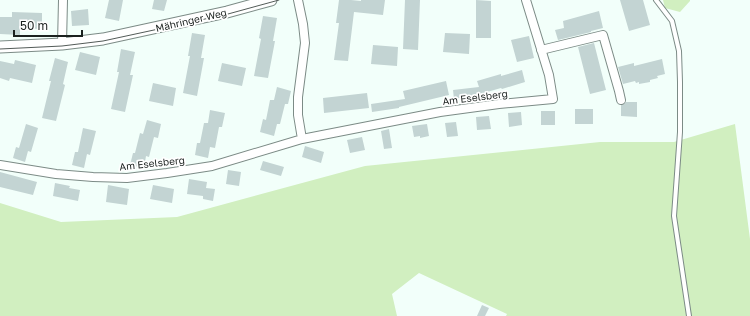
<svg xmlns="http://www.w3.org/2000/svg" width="750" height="316" font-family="'Golos Text',sans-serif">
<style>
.green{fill:#d1efc0}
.building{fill:#c3d4d3}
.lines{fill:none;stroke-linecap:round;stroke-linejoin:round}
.lane-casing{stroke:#7c8b86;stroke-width:6}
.street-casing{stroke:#7c8b86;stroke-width:10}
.secondary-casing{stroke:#7c8b86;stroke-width:13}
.lane{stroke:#fff;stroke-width:4}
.street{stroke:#fff;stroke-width:8}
.secondary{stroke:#fff;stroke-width:11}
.tram{stroke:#535b58;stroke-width:1}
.labels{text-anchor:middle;stroke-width:3.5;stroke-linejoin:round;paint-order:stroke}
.street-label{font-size:10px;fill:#1b211f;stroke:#fff}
</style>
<rect width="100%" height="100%" fill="#f2fffa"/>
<path class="green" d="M663,0h27v1l-10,11 -15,-4z
M735,124l15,115v77h-244l1,-2 -88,-41 -27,21 5,22h-397v-113l61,19 116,-5 188,-51 235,-24h74z"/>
<path class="building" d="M109,0h14l-4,21 -14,-3z
M154,0h13l-3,11 -12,-2z
M339,0h12l10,1v-1h24l-2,15 -29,-3 -6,49 -14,-1 5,-37h-3z
M405,0h15l-2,50 -15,-1z
M476,0l15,1v37h-15z
M620,0h23l7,25 -21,6z
M88,9l1,16 -17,1 -1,-15z
M599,11l4,17 -12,3v1l-33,8 -3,-10 9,-2 -1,-7z
M12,12l30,1v16l-22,-1v7l-20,-1v-17h12z
M263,16l14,2 -4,23h2l-7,37 -14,-2 7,-37 -2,-1z
M192,33l13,2 -4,23h3l-7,38 -14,-3 7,-37h-2z
M445,33l25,1 -1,20 -26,-2z
M529,36l5,22 -17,4 -6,-22z
M594,43l12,47 -16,4 -12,-47z
M373,45l25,2 -1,19 -26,-2z
M121,49l14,3 -5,23h3l-8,37 -14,-3 8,-37h-2z
M80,52l20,5 -4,18 -21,-5z
M55,58l13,4 -5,22 2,1 -9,36 -14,-3 9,-37h-2z
M662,59l3,15 -8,2 1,2 -8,2v2l-11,2v-2l-3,1 -1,-2 -12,3 -5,-17 16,-4v3z
M15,60l21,5 -4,18 -22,-5 -1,3 -9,-3v-17l14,3z
M222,63l24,5 -4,18 -24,-5z
M522,70l3,12 -23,7 -1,-1 -28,8 -19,3 -1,-9 26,-3 -2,-6 24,-7v2z
M446,81l3,14 -50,12v1l-27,4 -1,-8 34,-5 -2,-8z
M153,83l23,5 -3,18 -24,-5z
M277,87l14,4 -3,13h-3l-5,20h-3l-3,12 -14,-4 3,-13 3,1 4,-20h4z
M367,93l2,15 -45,5 -1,-15z
M626,102h11v15l-16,-1v-11l3,-1z
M575,109h18v15h-18z
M210,110l15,3 -3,14h-3l-4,21 -5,-1 -2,11 -13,-3 2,-12h3l4,-20h4z
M541,111h14v14h-14z
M521,112l1,13 -13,2 -1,-14z
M489,116l2,13 -14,1 -1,-13z
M147,120l14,4 -3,14 -4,-1 -5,20 -3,-1 -2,12 -14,-3 3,-12h2l5,-20 3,1z
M456,122l2,14 -11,1 -2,-14z
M26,124l12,4 -7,24 -3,-1 -3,11 -12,-4 3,-11 3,1z
M427,124l2,12 -9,2v-2l-6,1 -2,-11z
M83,128l13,3 -6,24 -3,-1 -3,14 -12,-3 3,-13h3z
M389,129l3,19 -8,1 -3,-18z
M362,137l3,13 -15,3 -3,-13z
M305,146l19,6 -3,11 -19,-6z
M263,161l21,6 -3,9 -21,-6z
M228,170l13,2 -2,14 -13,-2z
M0,172l37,10 -4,13 -33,-8z
M189,179l18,3 -1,6 9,1 -2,12 -10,-2v-3l-16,-2z
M55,183l15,3 -1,2 11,2 -2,11 -25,-5z
M108,185l21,4 -2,16 -21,-3z
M153,185l21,4 -2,14 -22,-4z
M482,305l7,3 -4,8h-8z"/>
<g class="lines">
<g class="lane-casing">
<path id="lane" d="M656,0l16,21 7,30 1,31v50l-6,84 15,100"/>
</g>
<g class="street-casing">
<path id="street" d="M298,0l5,24 2,19 -7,54v18l4,24
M62,44l1,-44
M541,50l62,-15 16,56 2,9
M0,165l56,9 37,3 34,1 40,-5 45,-7 90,-27 138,-27 59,-8 54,-5 -4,-24 -23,-75"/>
</g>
<g class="secondary-casing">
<path id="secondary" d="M0,47l62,-3 41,-5 124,-27 44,-12"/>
</g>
<use href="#lane" class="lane"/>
<use href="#street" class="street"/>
<use href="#secondary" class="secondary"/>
<path class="tram" d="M0,49l62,-3 41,-5 125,-27 51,-14"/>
</g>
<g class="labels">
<g class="street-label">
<text transform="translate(191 20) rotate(-13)" y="4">Mähringer Weg</text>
<text transform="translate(475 97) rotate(-7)" y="4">Am Eselsberg</text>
<text transform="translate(152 163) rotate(-6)" y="4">Am Eselsberg</text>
</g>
</g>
<path d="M14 30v6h68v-6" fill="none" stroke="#1b211f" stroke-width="2"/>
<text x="20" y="30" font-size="12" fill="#1b211f" stroke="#ffffff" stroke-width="3" paint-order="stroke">50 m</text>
</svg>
